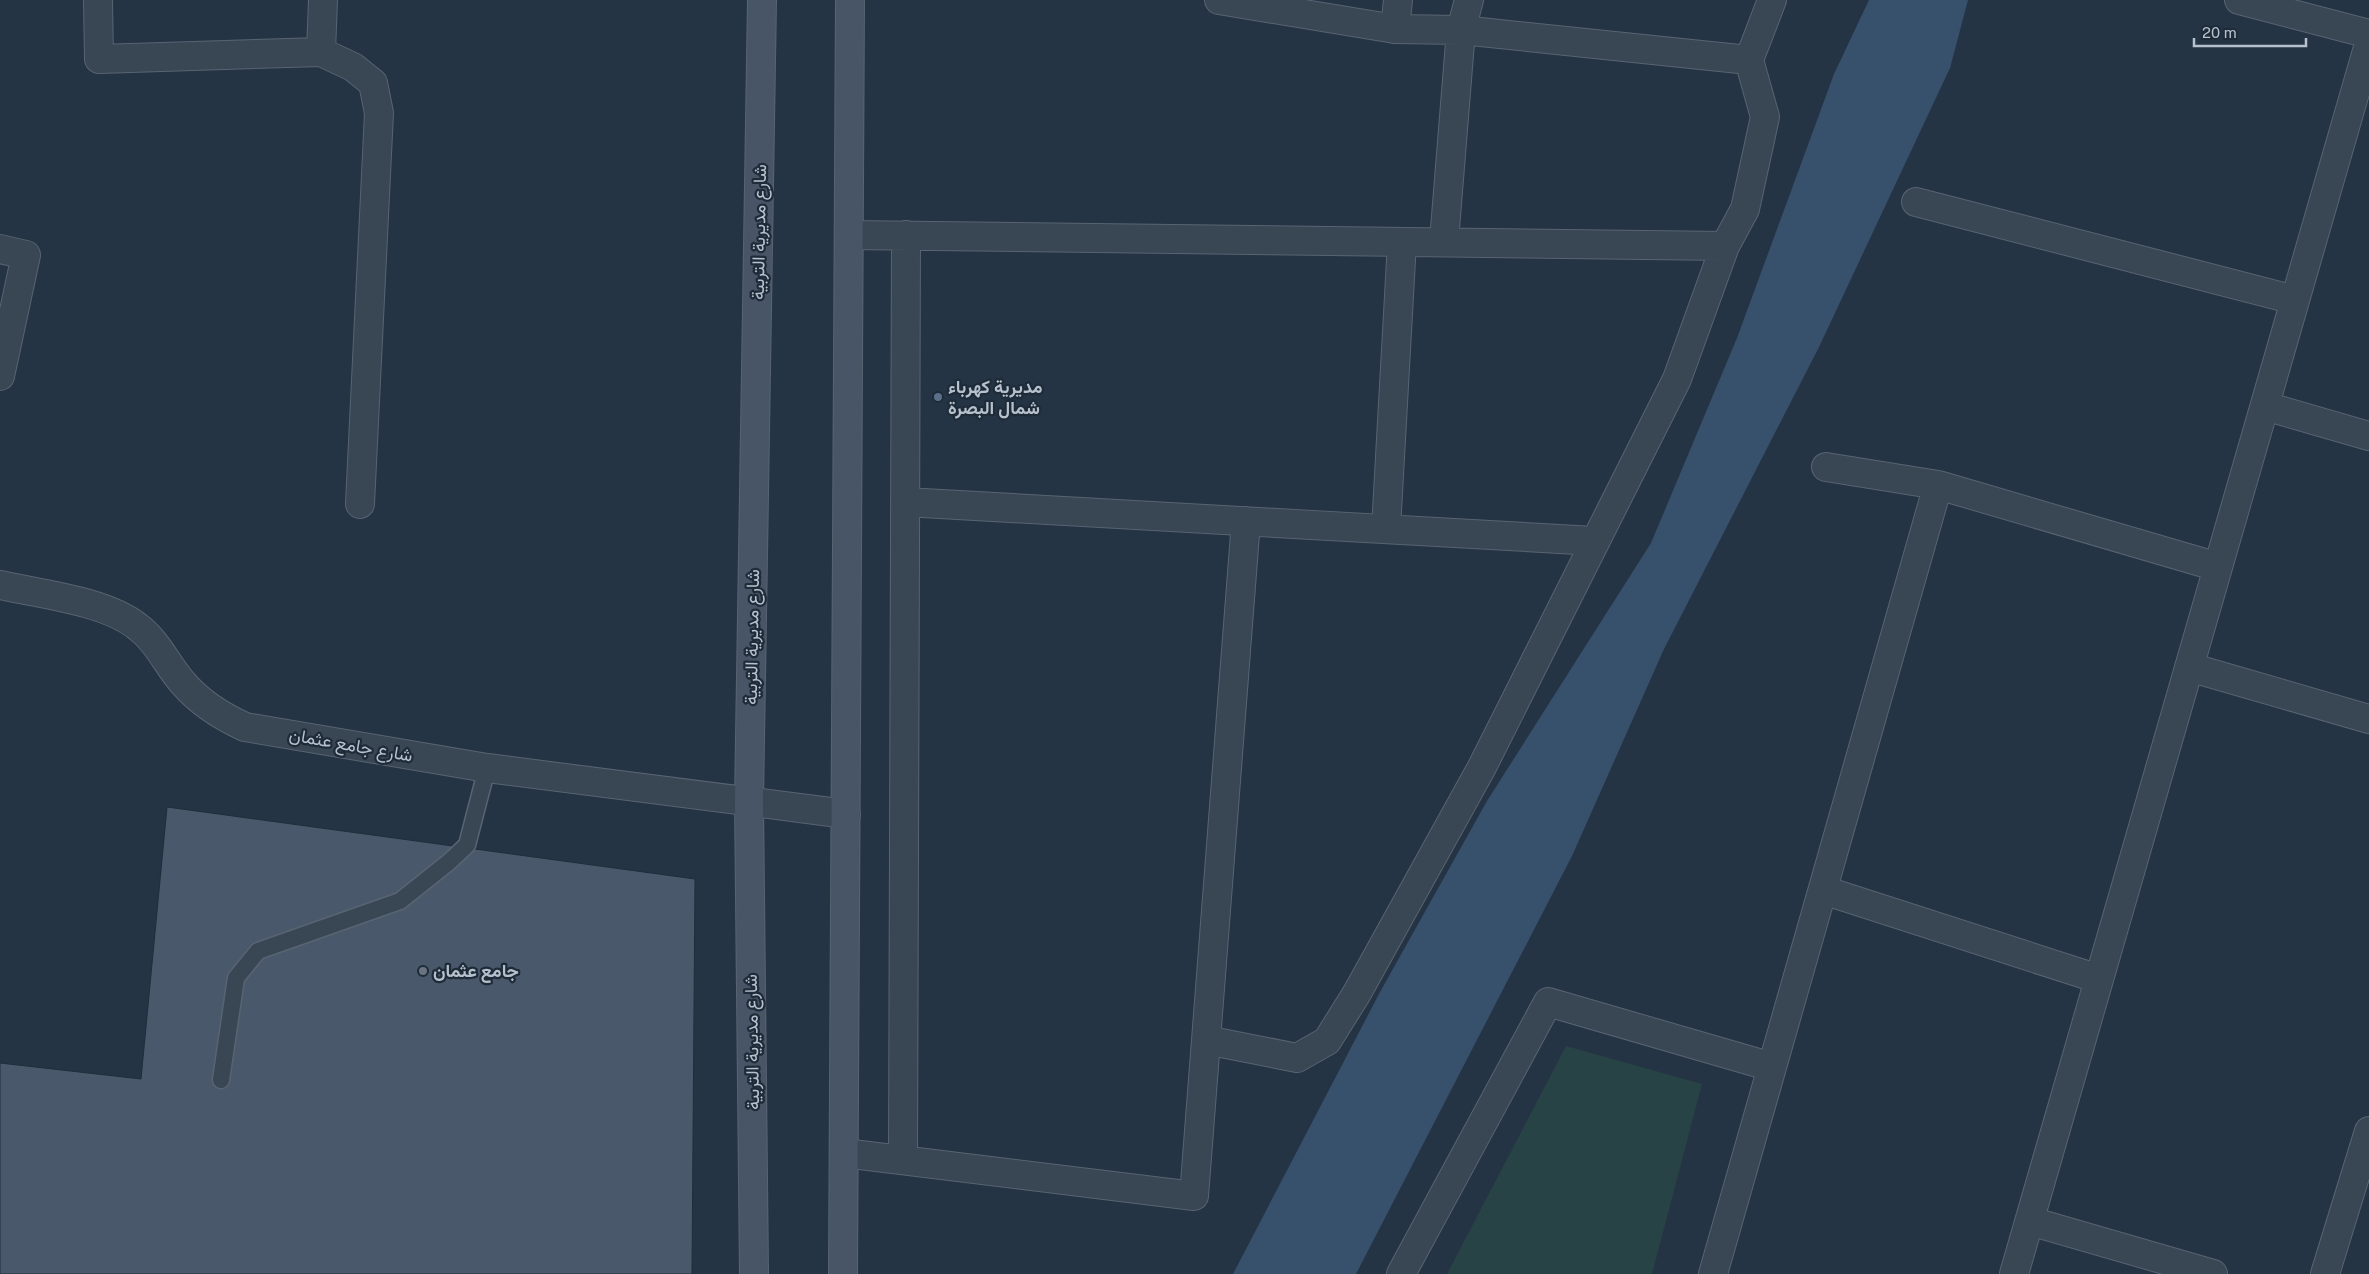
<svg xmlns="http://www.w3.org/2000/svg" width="2369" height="1274" font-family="'Public Sans',Vazirmatn,sans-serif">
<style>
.green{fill:#274345}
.water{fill:#37506c}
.building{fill:#49586b;stroke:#202d3b}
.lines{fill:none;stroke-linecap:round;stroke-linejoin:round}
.service-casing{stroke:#586471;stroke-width:19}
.minor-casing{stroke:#586471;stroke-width:30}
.secondary-casing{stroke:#586471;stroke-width:30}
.service{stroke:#394654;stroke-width:16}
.minor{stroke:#394654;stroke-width:28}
.secondary{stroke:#475567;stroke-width:28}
.service-dot{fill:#5c6f8a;stroke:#1e2b39;stroke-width:2}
.worship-dot{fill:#6b7280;stroke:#1e2b39;stroke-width:2}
.labels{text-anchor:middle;stroke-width:4.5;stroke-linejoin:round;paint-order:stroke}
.street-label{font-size:18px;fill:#b7c1cd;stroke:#1e2b39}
.poi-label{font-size:18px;font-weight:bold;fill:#b7c1cd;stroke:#1e2b39;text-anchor:start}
</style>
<rect width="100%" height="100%" fill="#253444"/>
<path class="green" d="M1566,1046l136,38 -50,190h-205z"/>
<path class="water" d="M1869,0h99l-18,68 -131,279 -155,302 -92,207 -216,418h-123l147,-282 107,-191 164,-258 86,-205 97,-264z"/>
<path class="building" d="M167,807l528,72 -3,395h-692v-211l141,16z"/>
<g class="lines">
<g class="service-casing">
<path id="service" d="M221,1080l15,-102 22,-27 142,-50 49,-39 18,-17 20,-77"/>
</g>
<g class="minor-casing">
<path id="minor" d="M98,0l1,59 222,-7
M323,0l-2,52 32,15 20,16 6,30 -19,391
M1219,0l176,29 66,1 288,30
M2239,0l130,34
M1395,29l3,-29
M1916,202l379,98
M849,235l876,11
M1444,241l17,-211 8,-30
M0,249l26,6 -26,121
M2265,406l104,30
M1826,467l112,18 280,82
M905,502l690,39
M1386,529l16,-287
M0,585c41,9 106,16 138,42 20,15 29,38 45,56 17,20 38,33 62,44l242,41 359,46
M2189,667l180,52
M1823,890l276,89
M1206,1040l91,18 30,-17 30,-48 125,-226 195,-388 48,-133 20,-37 20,-92 -16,-57 23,-60
M844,1153l350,43 52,-675
M903,1160l3,-925
M2030,1221l183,53
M1401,1274l147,-272 224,65
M1713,1274l225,-789
M2014,1274l355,-1230
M2325,1274l44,-143"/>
</g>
<g class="secondary-casing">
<path id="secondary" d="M754,1274l-5,-473 13,-801
M843,1274l7,-1274"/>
</g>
<use href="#service" class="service"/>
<use href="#minor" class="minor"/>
<use href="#secondary" class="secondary"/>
</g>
<circle class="service-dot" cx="938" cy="397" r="5"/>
<circle class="worship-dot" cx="423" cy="971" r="5"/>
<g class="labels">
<g class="street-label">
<text transform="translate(759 232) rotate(-89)" y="6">شارع مديرية التربية</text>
<text transform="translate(752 637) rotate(-89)" y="6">شارع مديرية التربية</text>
<text transform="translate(351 745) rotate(10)" y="6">شارع جامع عثمان</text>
<text transform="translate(752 1042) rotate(-91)" y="6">شارع مديرية التربية</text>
</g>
<g class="poi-label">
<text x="948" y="393">مديرية كهرباء<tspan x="948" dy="21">شمال البصرة</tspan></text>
<text x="433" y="977">جامع عثمان</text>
</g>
</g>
<path d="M2194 38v8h112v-8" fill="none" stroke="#b7c1cd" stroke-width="2.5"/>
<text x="2202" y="38" font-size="15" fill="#b7c1cd" stroke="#1e2b39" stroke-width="4" paint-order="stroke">20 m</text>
</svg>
